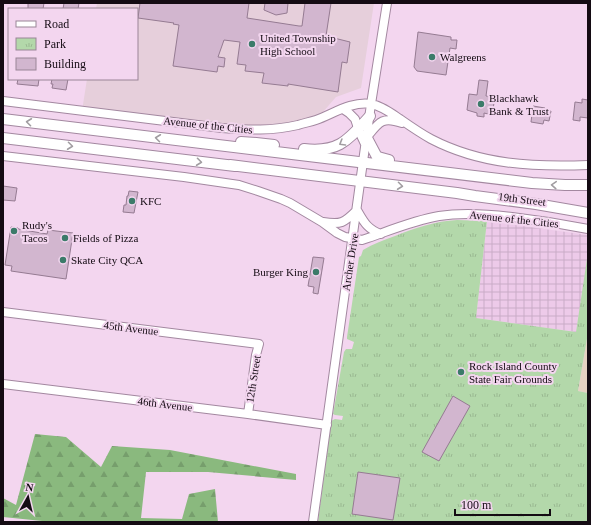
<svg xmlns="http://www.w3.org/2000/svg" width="591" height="525" font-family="Georgia,serif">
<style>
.commercial{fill:#e6d2c3}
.industrial{fill:url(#industrial-grid)}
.education{fill:#e6cfdb}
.forest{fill:url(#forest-firs)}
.park{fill:url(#park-tufts)}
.building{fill:#d2b6cf;stroke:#957b92}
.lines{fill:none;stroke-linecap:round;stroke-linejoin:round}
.minor-casing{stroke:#a388a0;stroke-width:10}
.major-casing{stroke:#a388a0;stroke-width:12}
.minor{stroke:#fff;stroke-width:8}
.major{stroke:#fff;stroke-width:10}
.oneway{stroke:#a19da1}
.poi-dot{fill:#3b7b69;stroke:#f3d6ef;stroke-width:1.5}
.labels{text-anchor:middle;stroke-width:4;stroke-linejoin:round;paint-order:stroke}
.poi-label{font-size:11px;fill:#140b13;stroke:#f3d6ef;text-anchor:start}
.street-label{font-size:11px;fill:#140b13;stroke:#f3d6ef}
</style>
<defs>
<pattern id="industrial-grid" width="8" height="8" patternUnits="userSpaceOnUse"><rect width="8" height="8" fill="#edcae9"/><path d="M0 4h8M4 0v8" fill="none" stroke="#caacc7"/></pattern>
<pattern id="forest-firs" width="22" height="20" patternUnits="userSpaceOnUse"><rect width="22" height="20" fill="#8ab97e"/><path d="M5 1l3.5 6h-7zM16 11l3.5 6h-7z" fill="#769e6c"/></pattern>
<pattern id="park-tufts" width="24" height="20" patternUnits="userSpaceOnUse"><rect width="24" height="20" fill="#b3d8aa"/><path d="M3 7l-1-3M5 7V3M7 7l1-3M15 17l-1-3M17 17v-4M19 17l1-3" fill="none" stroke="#99b891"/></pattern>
</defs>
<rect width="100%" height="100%" fill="#f3d6ef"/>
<path class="commercial" d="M588,333v60l-10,-2z"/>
<path class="industrial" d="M487,221l101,14v20l-12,77 -100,-14z"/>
<path class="education" d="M97,3h277l-13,85 -25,9 -20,23 -59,10 -175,-19 5,-32h50v-70h-41z"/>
<path class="forest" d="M35,434l31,3 35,30 11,-21 58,4 126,24v6l-88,-8h-62l-5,46 41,1 7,-25 26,-5 3,33h-166l-49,-5v-19l13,7z"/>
<path class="park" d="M457,220l30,1 -11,97 100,14 12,-80v81l-10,58 10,2v129h-270l13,-101 4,-2 7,1 1,-4 -8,-1 -2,-1 11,-62 2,-3h6l2,-7 -7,-3v-2l12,-80 2,-1 2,-6c10,-6 21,-10 32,-14 20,-8 40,-15 62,-16z"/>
<path class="building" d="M28,3h16l-1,6h-15z
M64,3h15l-1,6h-15z
M140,3h109l-2,15 52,8h3l3,-23h26l-5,33 24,6 -3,21 -5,-1 -4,30 -50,-8v2l-26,-3 2,-10 -19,-2 1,-6 -9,-1 3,-22 -16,-2 -6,17 7,1 -1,9 -6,-1 -1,6 -44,-6 6,-41 -6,-1 1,-1 -36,-5z
M265,3h23l-1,10 -11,2 -12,-5z
M418,32l33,5v3h6l-1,9 -6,-1 -4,27 -29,-4 -3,-4z
M18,79h21l-1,7 -21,-2z
M52,79h16l-2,11 -14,-2 1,-4h-2z
M479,80l9,1 -2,15 9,1 -3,18 -8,-2v4l-7,-1v-3l-10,-3 2,-16 8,1z
M582,99l6,1v18l-8,-1v4l-7,-1 2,-18 7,1z
M533,106l12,2v2l6,1 -2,10 -5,-1 -1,4 -12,-2z
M3,186l14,2 -2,13 -12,-1z
M129,191l9,1 -4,21 -11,-1 1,-7h2l1,-9h1z
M11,227l7,1v1l29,5 1,-4 25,3 -7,46 -55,-8 1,-5 -7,-1z
M313,257l11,1 -6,36 -5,-1 1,-6 -6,-1z
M453,396l17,10 -31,55 -17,-9z
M358,472l42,6 -7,42 -41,-6z"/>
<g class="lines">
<g class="minor-casing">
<path id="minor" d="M3,101l219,27c26,2 51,3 76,-3 6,-2 12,-3 18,-5 17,-6 35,-19 55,-16 11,2 20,9 29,15 10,7 20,14 31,20 50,26 102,28 157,26
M343,109l6,4 6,6 2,6 1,4 8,17
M367,137c12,-15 15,-21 35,-14
M3,156l181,21 55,8 19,6 23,8 9,4 32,19 15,11 8,4 17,3 6,-2c23,-8 47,-18 71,-22 24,-4 49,-2 73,1 26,3 51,7 76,12
M323,222c18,3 21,1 34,-12 7,12 10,19 24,24
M3,312l256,32 -3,11 -8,59
M3,384l245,30 79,11
M313,522l58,-418 16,-101"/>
</g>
<g class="major-casing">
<path id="major" d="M3,119l529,64 33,2h23
M3,138l232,28
M367,138l9,17 2,2 11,3
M241,142l15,1 18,2
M304,149c35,4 44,-9 66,-33
M230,165l227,28 18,3 61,8 52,9"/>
</g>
<use href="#minor" class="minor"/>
<use href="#major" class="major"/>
</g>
<defs><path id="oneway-chevron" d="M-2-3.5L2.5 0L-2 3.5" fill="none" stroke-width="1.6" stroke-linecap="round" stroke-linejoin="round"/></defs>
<g class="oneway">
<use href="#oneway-chevron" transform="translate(29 122) rotate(-173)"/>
<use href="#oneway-chevron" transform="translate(158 138) rotate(-173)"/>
<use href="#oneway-chevron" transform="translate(342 143) rotate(149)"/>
<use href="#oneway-chevron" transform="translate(70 146) rotate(7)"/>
<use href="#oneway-chevron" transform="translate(199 162) rotate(7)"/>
<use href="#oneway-chevron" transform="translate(554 185) rotate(-176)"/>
<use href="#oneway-chevron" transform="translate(400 186) rotate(7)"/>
</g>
<g class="poi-dot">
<circle cx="252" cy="44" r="4"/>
<circle cx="432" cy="57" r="4"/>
<circle cx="481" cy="104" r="4"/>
<circle cx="132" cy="201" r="4"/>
<circle cx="14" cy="231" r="4"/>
<circle cx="65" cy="238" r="4"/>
<circle cx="63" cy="260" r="4"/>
<circle cx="316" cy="272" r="4"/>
<circle cx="461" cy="372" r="4"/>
</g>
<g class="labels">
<g class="poi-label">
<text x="260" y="42">United Township<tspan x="260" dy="13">High School</tspan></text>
<text x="440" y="61">Walgreens</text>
<text x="489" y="102">Blackhawk<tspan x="489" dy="13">Bank &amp; Trust</tspan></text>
<text x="140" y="205">KFC</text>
<text x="22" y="229">Rudy's<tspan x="22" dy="13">Tacos</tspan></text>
<text x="73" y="242">Fields of Pizza</text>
<text x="71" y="264">Skate City QCA</text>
<text x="308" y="276" text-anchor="end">Burger King</text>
<text x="469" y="370">Rock Island County<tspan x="469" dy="13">State Fair Grounds</tspan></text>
</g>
<g class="street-label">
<text transform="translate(208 125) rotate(6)" y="4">Avenue of the Cities</text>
<text transform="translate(522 199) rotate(7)" y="4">19th Street</text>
<text transform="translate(514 219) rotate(6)" y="4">Avenue of the Cities</text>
<text transform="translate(350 262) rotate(-81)" y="4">Archer Drive</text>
<text transform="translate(131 328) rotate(7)" y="4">45th Avenue</text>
<text transform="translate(253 379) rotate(-81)" y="4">12th Street</text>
<text transform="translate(165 404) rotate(7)" y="4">46th Avenue</text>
</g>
</g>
<rect width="591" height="525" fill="none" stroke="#140b13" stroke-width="8"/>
<rect x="8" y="8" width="130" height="72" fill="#f3d6ef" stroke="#9a8597"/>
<rect x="16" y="21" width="20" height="6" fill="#ffffff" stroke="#9a8597"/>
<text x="44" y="28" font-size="12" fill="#140b13">Road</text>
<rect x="16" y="38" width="20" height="12" fill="url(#park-tufts)" stroke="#9a8597"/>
<text x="44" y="48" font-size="12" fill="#140b13">Park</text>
<rect x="16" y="58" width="20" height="12" fill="#d2b6cf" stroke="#9a8597"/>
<text x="44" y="68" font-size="12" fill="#140b13">Building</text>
<g transform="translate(28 497) rotate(8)" stroke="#f3d6ef" stroke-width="3" paint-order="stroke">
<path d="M0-3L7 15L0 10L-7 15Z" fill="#140b13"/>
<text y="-6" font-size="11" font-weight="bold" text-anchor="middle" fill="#140b13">N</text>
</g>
<path d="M455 509v6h95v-6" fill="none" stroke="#140b13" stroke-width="2"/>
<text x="461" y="509" font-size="12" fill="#140b13" stroke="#f3d6ef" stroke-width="3" paint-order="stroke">100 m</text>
</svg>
